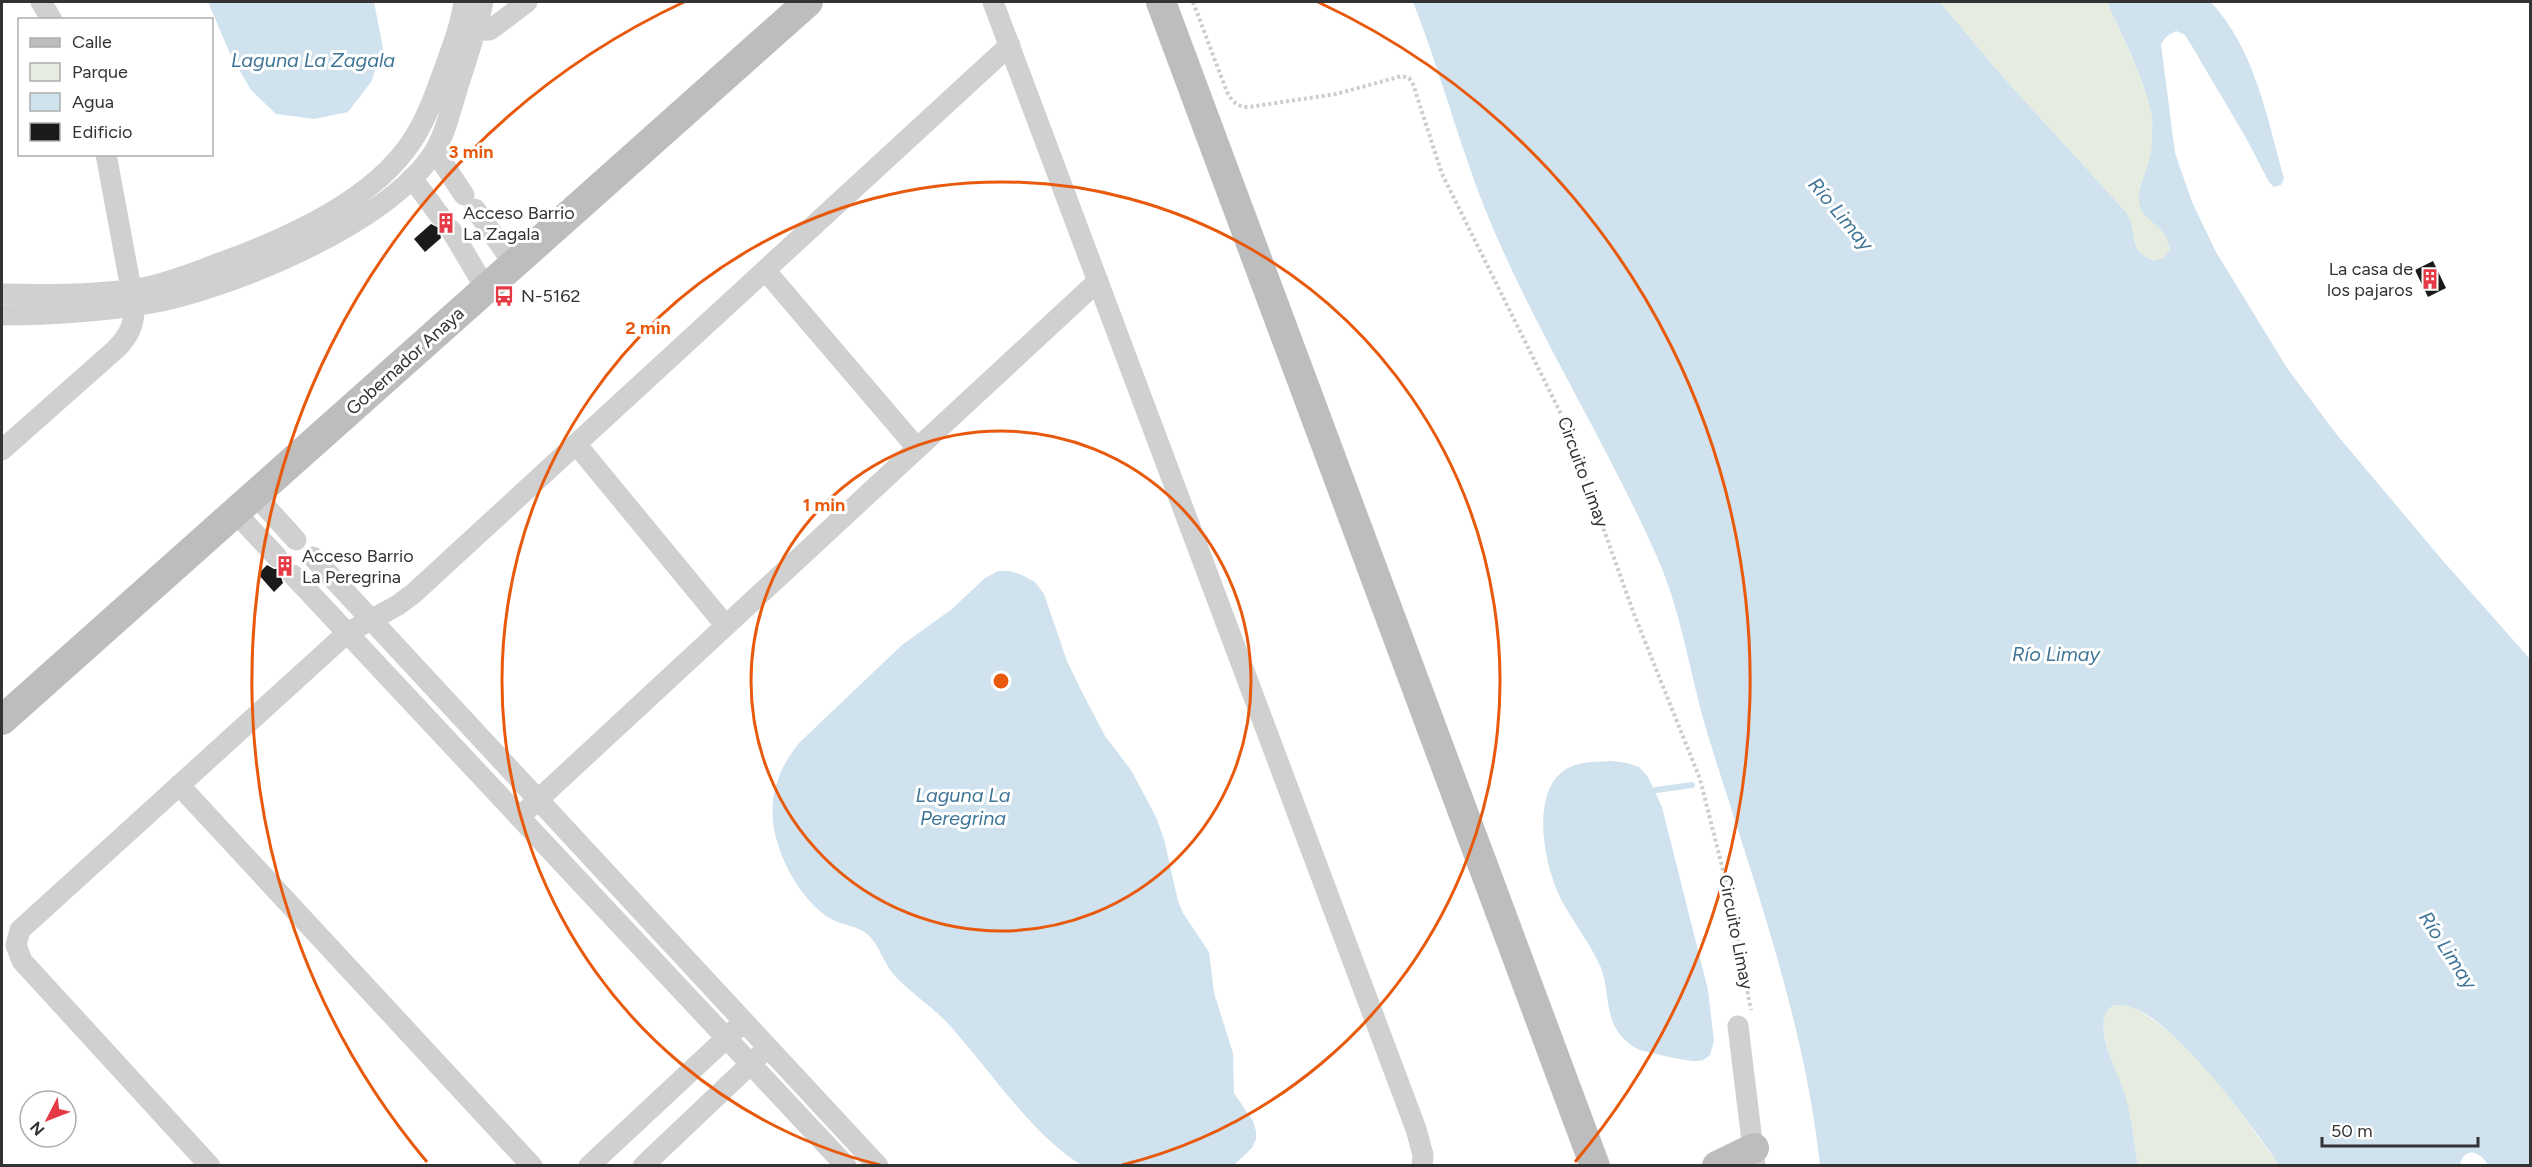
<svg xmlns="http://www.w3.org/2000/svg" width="2532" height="1167" font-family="Figtree,sans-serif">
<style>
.green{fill:#e6ecdf}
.water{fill:#cfe2ee}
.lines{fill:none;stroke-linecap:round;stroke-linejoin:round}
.stream{stroke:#cfe2ee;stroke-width:6}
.building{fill:#1a1a1a}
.path{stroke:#cdcdcd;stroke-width:4;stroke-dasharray:3 3;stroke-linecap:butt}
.street{stroke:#d0d0d0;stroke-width:21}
.secondary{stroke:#bdbdbd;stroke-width:30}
.ring{fill:none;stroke:#e8590c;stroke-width:3}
.labels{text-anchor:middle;stroke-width:6;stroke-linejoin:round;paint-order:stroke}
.poi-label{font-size:18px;fill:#333;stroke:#fff;text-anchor:start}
.street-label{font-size:18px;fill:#333;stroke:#fff}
.water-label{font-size:20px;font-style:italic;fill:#3f7597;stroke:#fff}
.centre{fill:#e8590c;stroke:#fff;stroke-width:3}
.ring-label{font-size:18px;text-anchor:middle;font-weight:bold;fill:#e8590c;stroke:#fff;stroke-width:6;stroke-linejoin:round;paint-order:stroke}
</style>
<rect width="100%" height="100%" fill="#fff"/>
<path class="green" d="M1940,2h167c14,32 40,82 45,116 4,25 -4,53 -13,77l12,25 18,17 1,13 -7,8 -9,3c-30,-14 -13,-26 -28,-49l-124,-136z
M2127,1004c66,34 109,103 152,161h-141c-4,-22 -6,-46 -13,-68 -5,-18 -30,-68 -19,-85 5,-8 13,-7 21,-8z"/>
<path class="water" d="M208,2h166l9,46 -12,34 -23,30 -34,7 -38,-5 -25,-24 -20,-34z
M1413,2h527l62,74 124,136c15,23 -2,36 28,49l9,-3 7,-8c-3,-27 -28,-27 -31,-48 -2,-14 12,-39 13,-58 0,-8 1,-19 0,-27 -8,-40 -29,-79 -45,-115h104c45,50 55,113 73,176l-3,7 -7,2 -5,-5 -23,-44 -53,-90 -8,-13 -9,-4 -9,5 -6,8 14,109 17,49 24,50 71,116 50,67 107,127 86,97v506h-42c-8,-14 -24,-19 -28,0h-181c-24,-36 -116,-164 -161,-160 -6,0 -11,4 -13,10 -8,22 15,61 21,83 6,22 8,45 12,67h-318c-16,-148 -69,-290 -113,-433 -17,-57 -25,-118 -49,-173 -48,-109 -111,-209 -159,-317 -35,-78 -55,-161 -86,-240z
M998,571h12l12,4 13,7 9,12 23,67 14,29 24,46 26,34 25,47 8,22 14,62 5,12 26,39 5,41 19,60 1,40 19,28 3,10v8l-4,9 -18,17c-19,1 -146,2 -154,-1 -47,-28 -91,-95 -129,-137 -17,-20 -40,-33 -57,-52 -11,-13 -15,-31 -27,-41 -10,-8 -23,-9 -34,-14 -26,-14 -46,-47 -55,-75 -12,-39 -4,-71 21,-102l103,-98 50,-36 33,-31z
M1611,761l16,2 12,4 9,10 14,30 46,183 6,51 -4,14c-4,3 -7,6 -12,6 -10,1 -47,-8 -58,-11 -6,-2 -13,-8 -18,-13 -18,-20 -12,-46 -21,-69 -10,-24 -27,-44 -39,-67 -17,-32 -32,-103 0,-129 14,-11 32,-10 49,-11z"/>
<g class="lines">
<path class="stream" d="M1656,790l36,-5"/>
</g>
<path class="building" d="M431,224l8,4 2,10 -16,14 -11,-13z
M2433,261l13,27 -18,9 -13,-27z
M267,565l7,4 9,-1 -2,9 2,6 -9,9 -16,-18z"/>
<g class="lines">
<path class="path" d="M1193,2l34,90c5,10 11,15 22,15l87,-13 66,-18 7,2 4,6 29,90 124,250 68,190 66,165 29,115 22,116"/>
<path class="street" d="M41,2l11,18
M993,2l423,1127 7,26 -1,11
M463,31l27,-1 37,-28
M435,151l29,44
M412,178l28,38
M475,209l39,55
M451,230l35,59
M765,270l152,178
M2,294c44,1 96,1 140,-6 29,-5 58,-18 86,-28 64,-24 146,-61 184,-119 15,-23 24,-49 33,-74 8,-22 16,-43 19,-65
M2,315c48,0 97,-3 144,-11 82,-14 243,-80 288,-152 11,-17 16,-40 22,-59 9,-30 20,-60 27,-91
M576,444l150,182
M2,450l114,-101c13,-13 19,-25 18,-44l-28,-151
M255,495l41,45
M235,512l42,45
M313,557l565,609
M293,575l553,591
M179,785l353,381
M528,809l570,-528
M1738,1026l17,140
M210,1166l-188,-205 -6,-16 4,-15 327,-297 51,-28 16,-12 596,-548
M589,1166l148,-138
M643,1166l117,-111"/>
<path class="secondary" d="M1161,2l434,1164
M2,720l806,-718
M1717,1166l37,-18"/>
</g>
<g class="ring">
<circle cx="1001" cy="681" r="250"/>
<path d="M880 1165A499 499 0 1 1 1122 1165"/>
<path d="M427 1162A749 749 0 0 1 684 2M1318 2A749 749 0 0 1 1575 1162"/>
</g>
<defs>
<g id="building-bare" transform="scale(1.62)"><path d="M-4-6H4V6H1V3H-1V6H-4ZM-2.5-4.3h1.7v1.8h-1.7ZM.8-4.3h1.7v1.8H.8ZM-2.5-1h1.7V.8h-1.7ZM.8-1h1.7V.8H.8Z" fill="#e63946" stroke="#fff" stroke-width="2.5" paint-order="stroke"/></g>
<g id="bus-bare" transform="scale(1.62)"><path d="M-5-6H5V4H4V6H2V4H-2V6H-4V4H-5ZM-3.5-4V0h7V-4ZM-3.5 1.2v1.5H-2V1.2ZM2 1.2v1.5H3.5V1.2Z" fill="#e63946" stroke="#fff" stroke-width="2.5" paint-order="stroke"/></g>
</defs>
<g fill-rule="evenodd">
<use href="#building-bare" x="446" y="223"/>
<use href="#building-bare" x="2430" y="279"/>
<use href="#bus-bare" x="504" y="296"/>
<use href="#building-bare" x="285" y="566"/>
</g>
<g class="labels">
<g class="poi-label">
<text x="463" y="219">Acceso Barrio<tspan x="463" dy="21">La Zagala</tspan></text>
<text x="2413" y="275" text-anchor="end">La casa de<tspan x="2413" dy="21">los pajaros</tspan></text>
<text x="521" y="302">N-5162</text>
<text x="302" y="562">Acceso Barrio<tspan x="302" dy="21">La Peregrina</tspan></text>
</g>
<g class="street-label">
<text transform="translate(405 361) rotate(-42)" y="6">Gobernador Anaya</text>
<text transform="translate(1583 472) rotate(70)" y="6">Circuito Limay</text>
<text transform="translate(1736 932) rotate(79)" y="6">Circuito Limay</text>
</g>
<g class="water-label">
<text x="313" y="67">Laguna La Zagala</text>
<text transform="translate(1841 214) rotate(50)" y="7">Río Limay</text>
<text x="2056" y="661">Río Limay</text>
<text x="963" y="802">Laguna La<tspan x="963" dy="23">Peregrina</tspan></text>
<text transform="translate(2448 950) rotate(57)" y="7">Río Limay</text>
</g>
</g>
<circle cx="1001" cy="681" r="9" class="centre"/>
<g class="ring-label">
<text x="471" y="158">3 min</text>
<text x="648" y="334">2 min</text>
<text x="824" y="511">1 min</text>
</g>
<rect width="2532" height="1167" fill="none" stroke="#333333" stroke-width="6"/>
<rect x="18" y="18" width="195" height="138" fill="#ffffff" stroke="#adadad" stroke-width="1.5"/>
<rect x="30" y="38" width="30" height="9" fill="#bdbdbd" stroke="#adadad" stroke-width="1.5"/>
<text x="72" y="48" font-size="18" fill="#333333">Calle</text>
<rect x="30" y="63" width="30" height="18" fill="#e6ecdf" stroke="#adadad" stroke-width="1.5"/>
<text x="72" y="78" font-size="18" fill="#333333">Parque</text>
<rect x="30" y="93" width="30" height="18" fill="#cfe2ee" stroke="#adadad" stroke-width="1.5"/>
<text x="72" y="108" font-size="18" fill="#333333">Agua</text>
<rect x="30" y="123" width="30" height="18" fill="#1a1a1a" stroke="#adadad" stroke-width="1.5"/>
<text x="72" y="138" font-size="18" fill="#333333">Edificio</text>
<g transform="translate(48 1119) rotate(228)"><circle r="28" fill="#ffffff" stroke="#adadad" stroke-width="1.5"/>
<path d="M0-4.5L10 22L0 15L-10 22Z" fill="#e63946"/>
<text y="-9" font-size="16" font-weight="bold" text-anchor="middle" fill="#333333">N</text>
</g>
<path d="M2322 1137v9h156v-9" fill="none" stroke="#333333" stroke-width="3"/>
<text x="2331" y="1137" font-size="18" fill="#333333" stroke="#ffffff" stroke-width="4.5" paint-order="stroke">50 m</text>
</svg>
